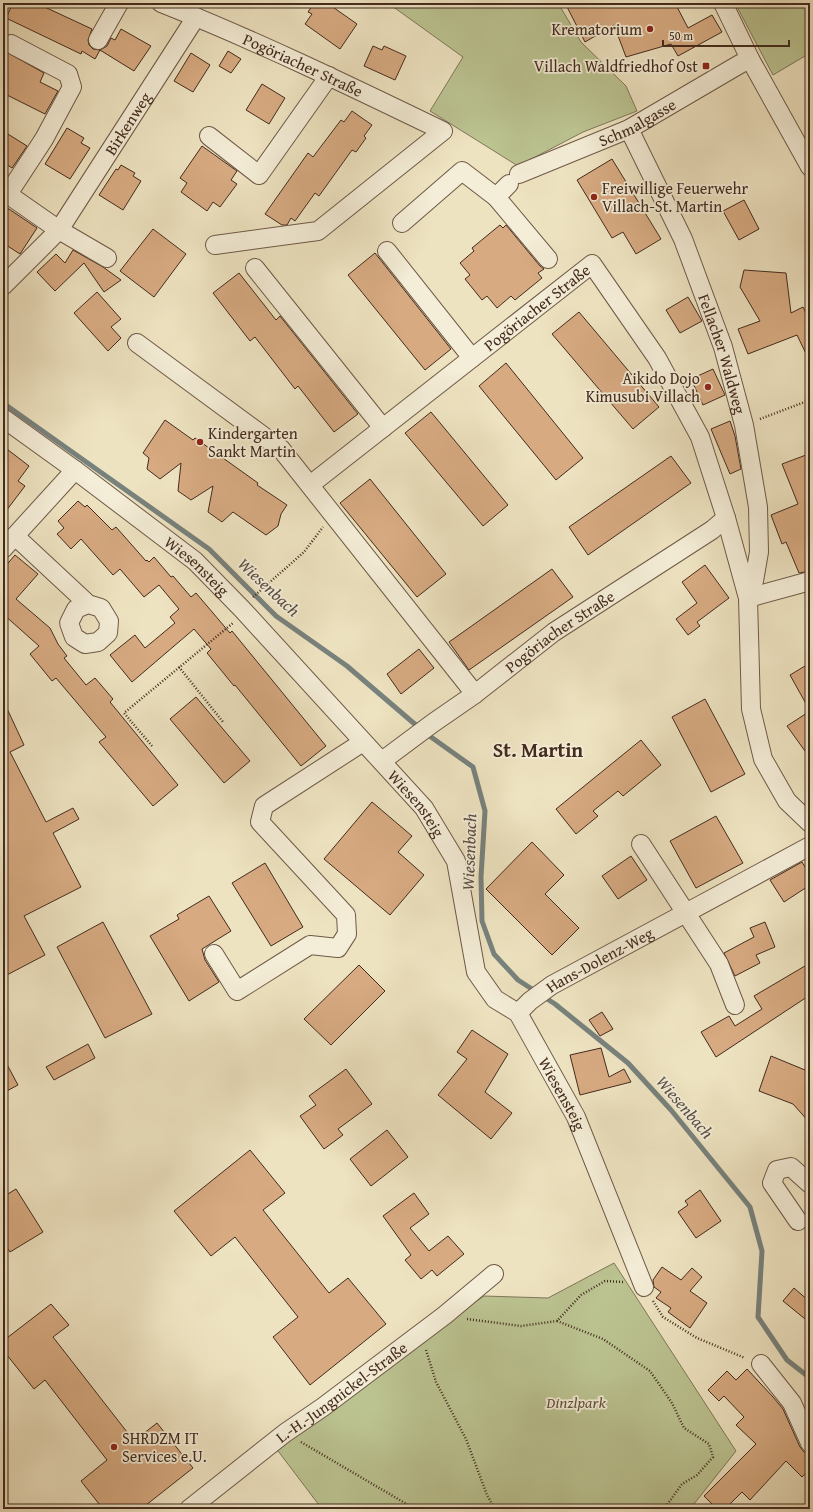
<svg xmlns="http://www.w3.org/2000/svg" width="813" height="1512" font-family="'Gentium Book Plus',serif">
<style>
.green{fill:#bbc391;stroke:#7f7758}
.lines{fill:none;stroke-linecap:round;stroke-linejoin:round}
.stream{stroke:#78827d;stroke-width:5}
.building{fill:#d7aa81;stroke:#432b1e}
.minor-casing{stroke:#6e5947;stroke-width:20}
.path{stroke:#432b1e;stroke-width:2.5;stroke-dasharray:1 2;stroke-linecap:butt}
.minor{stroke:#f4edd7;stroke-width:18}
.poi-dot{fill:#8f2418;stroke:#f4edd7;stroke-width:1.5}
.labels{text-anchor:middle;stroke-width:3.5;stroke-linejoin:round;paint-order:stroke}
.poi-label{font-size:16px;fill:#432b1e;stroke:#f4edd7;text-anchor:end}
.street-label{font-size:16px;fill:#432b1e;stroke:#f4edd7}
.park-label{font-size:16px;font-style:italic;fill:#61513b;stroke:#f4edd7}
.water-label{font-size:17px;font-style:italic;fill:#594f46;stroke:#f4edd7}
.district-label{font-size:20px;font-weight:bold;fill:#432b1e;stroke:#f4edd7}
</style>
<rect width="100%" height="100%" fill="#eee3c1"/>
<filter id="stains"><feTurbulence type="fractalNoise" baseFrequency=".005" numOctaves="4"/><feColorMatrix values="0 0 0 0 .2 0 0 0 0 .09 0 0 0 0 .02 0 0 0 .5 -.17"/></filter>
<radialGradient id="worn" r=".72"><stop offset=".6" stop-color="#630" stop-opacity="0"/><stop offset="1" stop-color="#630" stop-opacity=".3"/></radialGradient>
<path class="green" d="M394,3h164l23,39 45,44 11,25 -54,21 -65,34 -88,-55 33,-54 -71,-51z
M735,3h75v50l-37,22z
M614,1263l122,188 -46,58h-368l-50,-66 212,-147 64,2z"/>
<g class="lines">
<path class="stream" d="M3,403l206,146 67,67 71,50 77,66 49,35 12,44 -4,66 1,44 12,33 24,26 37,24 73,59 43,47 79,97 12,44 -4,66 29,43 23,18"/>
</g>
<path class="building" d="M13,3h23l56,26 -4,11 1,5 4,4 7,1 -5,9 -13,-8 -1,3 -75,-36z
M314,3h13l30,21 -17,25 -35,-25 7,-10 -4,-2z
M565,3h110l13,25 24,-13 10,17 -44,24 -7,-12 -45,13 -12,-32 -29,17z
M121,29l30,17 -17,25 -34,-21 7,-4 4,-8 4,2z
M373,46l9,4 2,-4 22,10 -11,24 -31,-14z
M3,50l41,23 -4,9 18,9 -13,23 -42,-21z
M228,51l13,8 -10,14 -12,-7z
M191,53l19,12 -17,27 -19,-11z
M262,84l23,14 -16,26 -23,-14z
M352,111l20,14 -8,11 2,2 -10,14 -4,-2 -33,46 -4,-3 -20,28 -4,-3 -4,7h-5l-17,-11 43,-61 5,4 28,-37 3,2z
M67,128l17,10 -3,5 9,5 -20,31 -25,-15z
M3,131l24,15 -15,22 -9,-6z
M202,146l35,25 -6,9 6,4 -17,23 -7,-5 -6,9 -26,-19 6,-9 -7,-5z
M612,159l49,80 -25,15 -13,-22 -11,6 -35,-58z
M121,165l14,8 -2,3 8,5 -18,29 -24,-15 17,-26 2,1z
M744,200l15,29 -20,11 -16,-29z
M3,205l34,23 -17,26 -17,-11z
M500,225l3,3 3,-3 34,41 4,3 -6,4 4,5 -27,22 -4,-4 -14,12 -10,-12 -5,4 -17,-21 5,-4 -10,-12 14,-12 -2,-3z
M153,229l33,25 -32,43 -34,-26z
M73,250l30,17 18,13 -17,12 -20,-29 -29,28 -18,-19 19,-18 9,9z
M375,253l76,96 -26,21 -77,-95z
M744,270l42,3 5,40 12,-6 7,14v41l-13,-27 -49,19 -10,-25 22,-8 -20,-34z
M239,273l37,47 4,-4 78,98 -24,18 -36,-46 -3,3 -40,-52 -5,4 -37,-48z
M97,292l24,27 -10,8 10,11 -13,13 -34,-38z
M688,297l14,24 -22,12 -14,-23z
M579,312l80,95 -26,22 -81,-95z
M506,363l77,95 -27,22 -77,-94z
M713,369l12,26 -22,10 -12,-26z
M431,412l77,93 -25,21 -78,-93z
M165,420l28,20 2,-2 63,45 -1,2 30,20 -6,9 -3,12 -12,9 -33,-23 -11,10 -14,-10 5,-26 -22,14 -13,-9 3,-28 -21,16 -13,-10 2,-11 -6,-5z
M730,421l5,15 6,33 -11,5 -19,-45z
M3,446l26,20 -11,15 7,5 -22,29z
M806,455l4,10v106l-11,2 -13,-31 -4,2 -11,-29 27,-11 -16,-40z
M671,456l20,27 -103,72 -19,-28z
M370,479l76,95 -29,23 -77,-94z
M78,501l7,6 2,-2 25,25 4,-3 30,34 1,-1 2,2 5,-5 17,20 2,-1 18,21 5,-4 34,40 2,-2 94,115 -25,20 -66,-81 -1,1 -27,-33 4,-4 -17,-20 -62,53 -22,-27 25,-20 10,13 30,-25 -5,-6 9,-8 -20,-24 -15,12 -24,-28 -7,6 -32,-36 -10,10 -14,-15 7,-6 -6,-7z
M15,555l23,19 -22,25 34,29 8,16 9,12 -3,2 22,27 9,-7 18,21 -3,3 68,83 -25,21 -54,-64 7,-5 -50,-59 -4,3 -22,-27 9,-8 -36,-32v-45z
M705,565l24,33 -32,24 3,4 -12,9 -12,-16 21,-16 -15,-21z
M552,569l21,28 -104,73 -20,-28z
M419,649l15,19 -33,26 -14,-20z
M810,663v95l-23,-32 23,-15 -20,-36z
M196,697l54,64 -26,22 -54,-64z
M705,699l40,75 -34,18 -39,-75z
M3,700l21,45 -14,7 36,70 27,-14 6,11 -26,14 28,54 -57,29 21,39 -42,22z
M641,740l20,25 -38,31 -5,-5 -25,20 5,5 -22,18 -20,-25z
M372,802l40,34 -14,16 26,23 -34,40 -66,-56z
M716,816l27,47 -47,25 -26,-47z
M532,842l32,33 -19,19 34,34 -27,27 -66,-66z
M631,856l16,24 -29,19 -16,-23z
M802,862l8,13v10l-26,17 -14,-22z
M265,863l38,64 -32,19 -39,-63z
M209,896l22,35 -29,18 3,11 14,22 -30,19 -39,-65 29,-17 -2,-4z
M103,922l49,92 -47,24 -48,-91z
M765,922l10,25 -19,8 4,8 -25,13 -11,-23 30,-16 -4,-9z
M810,963v32l-94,62 -15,-25 28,-16 6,10 27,-17 -8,-13z
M359,965l26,26 -54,54 -27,-26z
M602,1012l11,17 -13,7 -11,-16z
M472,1030l36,24 -23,38 27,21 -21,26 -53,-44 29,-36 -10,-7z
M88,1044l7,14 -41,22 -8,-13z
M601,1048l8,29 15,-8 7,13 -51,13 -10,-40z
M771,1056l34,14h5v53l-17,-19 -34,-13z
M3,1057l15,28 -15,8z
M346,1069l26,35 -34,25 5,6 -19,14 -24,-33 16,-11 -7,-9z
M387,1130l21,27 -37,29 -21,-27z
M250,1150l35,43 -22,17 66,83 19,-15 38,46 -76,61 -37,-48 25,-20 -63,-80 -24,19 -37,-45z
M16,1189l27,43 -33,20 -7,-10v-45z
M700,1190l21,31 -25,17 -18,-26 10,-7 -3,-4z
M414,1193l15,21 -19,14 19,23 19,-15 16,18 -27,22 -5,-6 -11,9 -16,-19 6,-5 -28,-39z
M662,1267l19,13 11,-12 10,9 -12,14 17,12 -17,25 -22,-16 3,-4 -15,-10 5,-6 -7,-5 -1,-7z
M794,1288l16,14v21l-27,-22z
M51,1304l18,21 -16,12 81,104 23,-18 36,45 -52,41h-38l-22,-28 26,-21 -62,-80 -11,9 -31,-39v-9z
M747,1369l26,28 10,12 17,38 4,5 6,1v16l-8,8 -16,-16 -36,39 -8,-8 -17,17h-8l-13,-13 52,-52 -20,-19 8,-8 -20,-21 -5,5 -11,-11 19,-19 9,9z"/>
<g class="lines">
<g class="minor-casing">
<g id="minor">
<path id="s1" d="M161,3c96,38 189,83 282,128l-125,100 -103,14"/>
<path d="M723,3l27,56 60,108"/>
<path d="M98,40l21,-37"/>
<path id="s2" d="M629,129l54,110 40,108 21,78 14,82 1,45 -5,29 -8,8"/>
<path d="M209,136l50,39 70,-99"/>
<path id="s3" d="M519,174l110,-45 111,-65 10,-5"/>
<path id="s4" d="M3,191l56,39 137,-213"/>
<path d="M8,194l36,-55 28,-52 -4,-13 -57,-30"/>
<path d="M496,197l52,62"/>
<path d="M402,223l60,-52 34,26 13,-13"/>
<path d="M387,251l85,107"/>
<path d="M255,268l128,160"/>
<path d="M3,286l56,-56 48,28"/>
<path d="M137,343l144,106 194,245"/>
<path id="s5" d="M3,418l72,52 120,91 47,48 182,199 32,53 20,111 19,27 23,14 58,104 68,170"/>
<path id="s6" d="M310,485l282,-221 65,94 43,79 26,81 22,80 3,111 12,50 24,42 23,22"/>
<path d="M15,536l73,68 13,4 8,13 -1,12 -10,9 -13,2 -11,-7 -5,-14 7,-14 12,-5"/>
<path d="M3,549l72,-79"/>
<path d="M748,598l62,-17"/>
<path id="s7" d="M382,761l51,-38 42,-29 79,-62 158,-102 14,-12"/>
<path d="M641,844l78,120 16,41"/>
<path d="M214,954l23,37 73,-46 28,3 9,-14 -1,-19 -86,-93 4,-16 99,-64"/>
<path id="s8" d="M518,1013l12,-12 22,-16 258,-139"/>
<path d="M798,1221l-26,-38 5,-13 14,-3 19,17"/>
<path d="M761,1364l31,39 18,40"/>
<path id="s9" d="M189,1509l96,-76 38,-26 122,-92 49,-41"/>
</g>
</g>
<path class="path" d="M760,419l50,-19
M253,597l51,-45 19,-25
M179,667l44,55
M152,746l-28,-33 109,-90
M653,1301l10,16 34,21 48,20
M467,1319l54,7 36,-5 24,-26 24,-14 19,1
M557,1321l46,18 47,32 22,32 12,25 25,16 4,13 -16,18 -15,9 -18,25
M426,1350l10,32 30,57 21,56 8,14
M301,1442l114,67
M168,1509l5,-4"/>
<use href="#minor" class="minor"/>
</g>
<g class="poi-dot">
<circle cx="650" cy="29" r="4"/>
<rect x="702" y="62" width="8" height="8" rx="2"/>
<circle cx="594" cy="197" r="4"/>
<circle cx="708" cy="387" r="4"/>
<circle cx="200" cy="442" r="4"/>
<circle cx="114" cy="1447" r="4"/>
</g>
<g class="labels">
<g class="poi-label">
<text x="642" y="35">Krematorium</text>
<text x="698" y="72">Villach Waldfriedhof Ost</text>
<text x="602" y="194" text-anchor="start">Freiwillige Feuerwehr<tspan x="602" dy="18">Villach-St. Martin</tspan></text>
<text x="700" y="384">Aikido Dojo<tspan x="700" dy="18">Kimusubi Villach</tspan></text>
<text x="208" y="439" text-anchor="start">Kindergarten<tspan x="208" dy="18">Sankt Martin</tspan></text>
<text x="122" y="1444" text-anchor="start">SHRDZM IT<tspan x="122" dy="18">Services e.U.</tspan></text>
</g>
<g class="street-label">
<text dy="6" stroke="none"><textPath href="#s1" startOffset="155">Pogöriacher Straße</textPath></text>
<text dy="6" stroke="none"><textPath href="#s3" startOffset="129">Schmalgasse</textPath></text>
<text dy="6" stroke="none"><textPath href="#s4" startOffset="195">Birkenweg</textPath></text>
<text dy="6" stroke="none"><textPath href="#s6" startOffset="288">Pogöriacher Straße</textPath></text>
<text dy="6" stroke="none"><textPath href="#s2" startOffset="244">Fellacher Waldweg</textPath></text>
<text dy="6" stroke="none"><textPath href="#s5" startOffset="244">Wiesensteig</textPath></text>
<text dy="6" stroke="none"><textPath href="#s7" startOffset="220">Pogöriacher Straße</textPath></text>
<text dy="6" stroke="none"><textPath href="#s5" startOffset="568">Wiesensteig</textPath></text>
<text dy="6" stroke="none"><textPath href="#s8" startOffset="98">Hans-Dolenz-Weg</textPath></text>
<text dy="6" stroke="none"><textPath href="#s5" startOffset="903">Wiesensteig</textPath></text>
<text dy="6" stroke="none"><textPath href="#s9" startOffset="192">L.-H.-Jungnickel-Straße</textPath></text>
</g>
<g class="park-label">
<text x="576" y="1408">Dinzlpark</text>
</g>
<g class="water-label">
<text transform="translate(269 587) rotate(43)" y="6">Wiesenbach</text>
<text transform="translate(469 852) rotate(-88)" y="6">Wiesenbach</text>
<text transform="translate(685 1107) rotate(49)" y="6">Wiesenbach</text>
</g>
<g class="district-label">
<text x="538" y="757">St. Martin</text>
</g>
</g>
<rect width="813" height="1512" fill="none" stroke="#eee3c1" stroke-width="16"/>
<rect x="4" y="4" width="805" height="1504" fill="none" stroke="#432b1e" stroke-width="2"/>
<rect x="8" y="8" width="797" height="1496" fill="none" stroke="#432b1e"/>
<path d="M663 40v6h126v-6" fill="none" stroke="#432b1e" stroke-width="2"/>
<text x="669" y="40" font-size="12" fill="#432b1e" stroke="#f4edd7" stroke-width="3" paint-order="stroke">50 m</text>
<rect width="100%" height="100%" filter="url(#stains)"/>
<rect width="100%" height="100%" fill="url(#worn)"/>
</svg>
